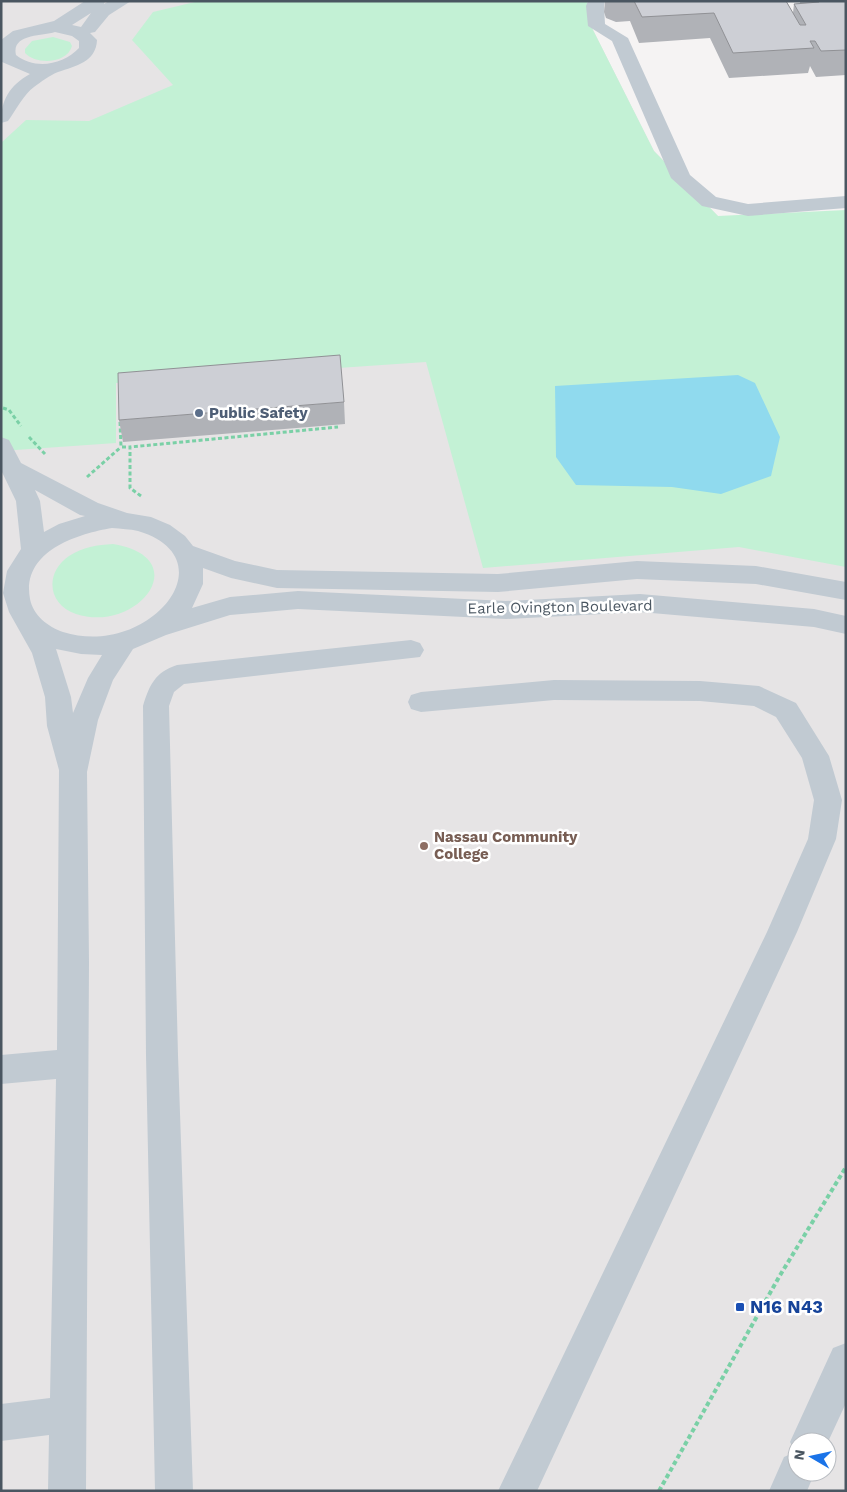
<svg xmlns="http://www.w3.org/2000/svg" width="847" height="1492" font-family="'Work Sans',sans-serif">
<style>
.education{fill:#e6e4e5;fill-rule:evenodd}
.green{fill:#c3f1d5}
.water{fill:#90daee}
.lines{fill:none;stroke-linecap:round;stroke-linejoin:round}
.path-far1{stroke:#7ad0a6;stroke-width:3;stroke-dasharray:4 2.5;stroke-linecap:butt}
.path{stroke:#7ad0a6;stroke-width:4;stroke-dasharray:4.5 3;stroke-linecap:butt}
.minor{fill:#c1cad2;fill-rule:evenodd}
.wall{fill:#b0b2b7}
.building{fill:#cdcfd5;stroke:#909195}
.service-dot{fill:#5c6f8a;stroke:#fff;stroke-width:2}
.education-dot{fill:#8d6e63;stroke:#fff;stroke-width:2}
.transit-dot{fill:#1a4fb4;stroke:#fff;stroke-width:2}
.labels{text-anchor:middle;stroke-width:5;stroke-linejoin:round;paint-order:stroke}
.service-label{font-size:15px;font-weight:bold;fill:#4e5e75;stroke:#fff;text-anchor:start}
.street-label{font-size:15px;fill:#4a5661;stroke:#fff}
.education-label{font-size:15px;font-weight:bold;fill:#785e54;stroke:#fff;text-anchor:start}
.near-transit-label{font-size:18px;font-weight:bold;fill:#164399;stroke:#fff;text-anchor:start}
</style>
<rect width="100%" height="100%" fill="#f5f3f3"/>
<path class="education" d="M1,1h586l3,23 64,127 64,65 128,35v1240h-845zM797,1442h30v30h-30z"/>
<path class="green" d="M199,1h388l3,23 64,127 64,65 128,-6v357l-107,-20 -256,21 -57,-206 -310,21v60l-115,8v-308l25,-23 63,1 84,-36 -41,-45 21,-28z
M53,37l17,5 2,4c-5,18 -36,19 -47,7v-4l7,-8z
M113,544c84,14 24,90 -37,70 -28,-9 -32,-41 -7,-58 14,-9 28,-11 44,-12z"/>
<path class="water" d="M738,375l17,8 25,54 -9,39 -50,18 -49,-7 -96,-2 -20,-28 -1,-71z"/>
<g class="lines">
<path class="path-far1" d="M3,408l6,2 12,16
M120,422l1,25h9
M29,437l16,17
M87,477l34,-30
M141,496l-11,-8v-41l208,-20"/>
<path class="path" d="M659,1491l120,-214 67,-110"/>
<path class="minor" d="M85,1h20l-1,3 5,-3h22l-22,14 -14,17 -5,1 7,7c-1,22 -21,26 -39,32 -8,3 -17,10 -24,15 -10,7 -18,23 -26,34l-7,2c0,-23 8,-37 29,-49l-28,-12 -1,-22 12,-9 41,-10zM91,13l-10,14 -9,-2zM55,32l17,4 7,5v7c-16,17 -44,22 -63,7 -5,-21 26,-19 39,-23z
M588,1h17l-1,5 1,18 23,14 62,137 26,22 32,7 98,-8v12l-98,8 -46,-10 -31,-28 -59,-137 -24,-15 -2,-20z
M1,437l8,3 12,23 77,40 29,10 24,4 19,8 15,11 8,10 42,15 42,9 221,4 139,-13 119,5 90,16v18l-90,-16 -119,-5 -139,13 -221,-4 -46,-10 -28,-10v16l-11,24 38,-11 68,-6 208,10 134,-7 174,15 32,7v18l-32,-7 -174,-15 -134,7 -208,-10 -68,6 -64,20 -33,14 -20,31 -15,40 -11,52 2,191 -3,528h-38l1,-56 -48,6v-37l49,-6 6,-319 -55,5v-29l56,-5 2,-280 -12,-44 -2,-29 -13,-44 -23,-41 -6,-19 4,-22 14,-22 -5,-48 -15,-31zM35,490l45,25 5,1 -26,8 -15,8 -4,-31zM112,528c9,1 18,1 26,3 93,28 10,128 -75,101 -15,-5 -30,-17 -33,-33 -9,-47 46,-65 82,-71zM56,649l25,5 21,1 -14,23 -15,35 -2,-16z
M411,640l9,3 4,7 -4,7 -236,27 -10,8 -5,14 9,349 15,436h-38l-9,-436 -3,-349c6,-20 12,-34 34,-41z
M554,680l146,1 59,5 37,17 33,53 13,44 -6,39 -39,93 -260,559h-39l269,-559 41,-93 6,-39 -12,-42 -26,-41 -22,-11 -54,-5 -146,-1 -133,12 -10,-3 -3,-7 3,-7 10,-3z
M846,1343v60l-19,41v-2h-30v30h18l-8,19h-38l15,-34 11,-5 -5,-10 43,-94z"/>
</g>
<path class="wall" d="M605,1h181l7,12 1,-9 6,-1v-2h46v74l-30,2 -6,-11 -2,7 -79,5 -19,-40 -71,5 -9,-22 -14,1 -10,-4 -2,-6z
M344,402l1,22 -222,18 -4,-22z"/>
<path class="building" d="M634,1h152l14,24h6l-12,-21 25,-2v-1h27v49l-25,1 -6,-10h-5l4,7 -81,5 -19,-40 -72,4z
M340,355l4,47 -225,18 -1,-47z"/>
<circle class="service-dot" cx="199" cy="413" r="5"/>
<circle class="education-dot" cx="424" cy="846" r="5"/>
<rect class="transit-dot" x="735" y="1302" width="10" height="10" rx="2.5"/>
<g class="labels">
<g class="service-label">
<text x="209" y="418">Public Safety</text>
</g>
<g class="street-label">
<text transform="translate(560 607) rotate(-1)" y="5">Earle Ovington Boulevard</text>
</g>
<g class="education-label">
<text x="434" y="842">Nassau Community<tspan x="434" dy="17">College</tspan></text>
</g>
<g class="near-transit-label">
<text x="750" y="1313">N16 N43</text>
</g>
</g>
<rect width="847" height="1492" fill="none" stroke="#4a5661" stroke-width="5"/>
<g transform="translate(812 1457) rotate(279)"><circle r="24" fill="#ffffff" stroke="#b7bbc0"/>
<path d="M0-4L9 19L0 12L-9 19Z" fill="#1a73e8"/>
<text y="-8" font-size="14" font-weight="bold" text-anchor="middle" fill="#4a5661">N</text>
</g>
</svg>
